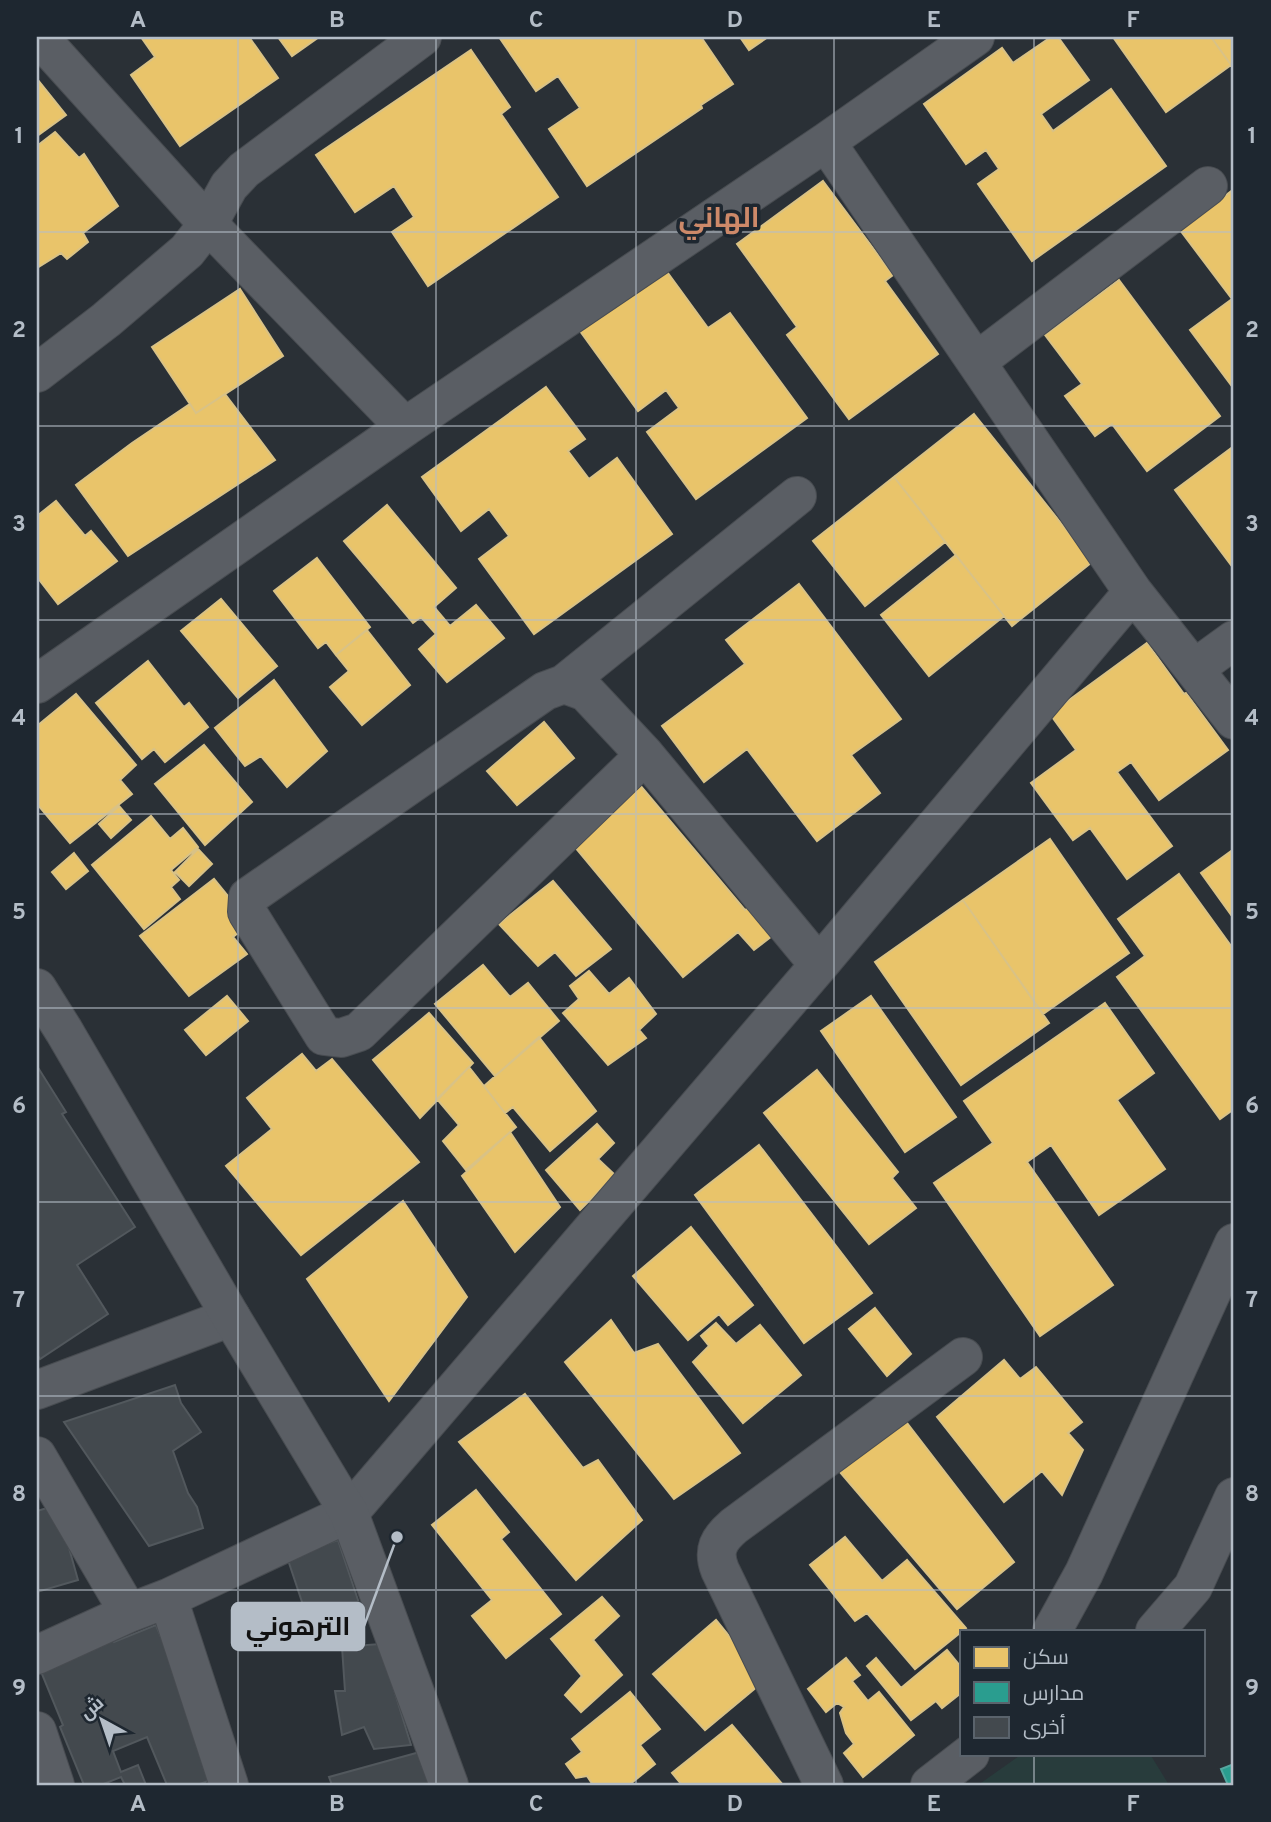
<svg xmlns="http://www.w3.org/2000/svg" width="1271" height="1822" font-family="Overpass,Cairo,sans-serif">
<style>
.green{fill:#283c3c}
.homes{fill:#e9c46a;stroke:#d9c286;stroke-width:2}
.schools{fill:#2a9d8f;stroke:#53a7a0;stroke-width:2}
.building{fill:#43494e;stroke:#52585d;stroke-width:2}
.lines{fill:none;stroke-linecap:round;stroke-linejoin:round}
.minor-casing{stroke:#484c51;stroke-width:40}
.tertiary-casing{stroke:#484c51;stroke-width:40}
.minor{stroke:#5a5e64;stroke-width:38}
.tertiary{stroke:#5a5e64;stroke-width:38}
.grid{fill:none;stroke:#b4bdc7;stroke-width:2;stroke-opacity:0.55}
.labels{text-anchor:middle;stroke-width:7;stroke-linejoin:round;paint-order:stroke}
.quarter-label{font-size:28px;font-weight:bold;fill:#cd8969;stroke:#1e2730}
.leader{fill:none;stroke:#b4bdc7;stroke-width:2.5}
.callout-dot{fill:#b4bdc7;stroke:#1e2730;stroke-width:2.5}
.callout{fill:#b4bdc7;stroke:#b4bdc7;stroke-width:2.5}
.callout-label{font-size:26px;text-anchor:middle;font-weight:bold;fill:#111}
.neatline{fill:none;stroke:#b4bdc7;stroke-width:2.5}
.grid-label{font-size:23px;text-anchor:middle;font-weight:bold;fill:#b4bdc7}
</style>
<rect width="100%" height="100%" fill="#2a3036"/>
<path class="green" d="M1022,1754h128l19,31h-191z"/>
<path class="homes" d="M141,37h108l29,41 -98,68 -49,-71 24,-18z
M278,37h41l-27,19z
M499,37h202l32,47 -32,21 1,3 -115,78 -38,-57 31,-21 -22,-32 -22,15z
M740,37h28l-19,13z
M1051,37h7l31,43 -48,34 12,17 58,-42 55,77 -134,95 -54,-77 21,-15 -13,-19 -20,14 -42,-60 78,-56 11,15z
M1113,37h98l20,28 -65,47z
M1211,37h23v32l-3,-4z
M471,50l39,57 -9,7 57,83 -130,89 -36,-54 22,-15 -20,-31 -39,26 -39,-57z
M37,79l29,36 -29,21z
M55,132l24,26 5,-4 34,52 -35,27 5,9 -21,17 -6,-6 -24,15v-122z
M823,181l70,94 -8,6 53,73 -89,65 -62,-84 10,-8 -60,-83z
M1234,189v200l-44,-59 42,-31 -52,-69z
M665,269l43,59 22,-15 77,105 -111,81 -49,-67 32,-24 -13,-18 -28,21 -58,-80z
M1119,280l101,136 -73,55 -35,-47 -17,12 -30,-40 17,-12 -37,-49z
M240,289l43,67 -87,57 -44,-66z
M546,387l39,52 -17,12 21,28 28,-21 55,76 -138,100 -55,-75 30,-23 -20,-27 -28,22 -39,-54z
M225,394l50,66 -147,96 -52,-71 56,-42 58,-39 6,9z
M974,414l118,148 -80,64 -118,-149z
M1234,446v123l-59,-79z
M894,477l51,65 -80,64 -52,-65z
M56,501l29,35 6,-5 26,30 -59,43 -21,-27v-61z
M387,505l69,83 -22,19 16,19 26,-21 28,33 -57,44 -28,-33 17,-15 -15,-17 -8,6 -69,-82z
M956,555l48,61 -75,60 -48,-61z
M317,558l53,69 -34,28 -10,-13 -8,6 -44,-57z
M799,584l102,135 -50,36 29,38 -63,48 -70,-92 -43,33 -42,-56 83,-62 -19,-24z
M221,599l56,67 -39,32 -57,-67z
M367,630l43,55 -48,40 -32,-38 19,-16 -13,-16z
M1147,643l37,51 2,-1 42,57 -69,50 -28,-38 -14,10 55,74 -45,33 -37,-51 -17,12 -42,-57 45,-33 -26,-36z
M148,661l36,46 5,-4 19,24 -43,35 -11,-13 -12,10 -46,-56z
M274,680l53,71 -40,36 -26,-31 -16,10 -30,-38z
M76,694l60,71 -16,15 12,14 -62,49 -33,-39v-78z
M544,722l30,36 -57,47 -30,-34z
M204,745l48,57 -47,43 -50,-61z
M639,784l106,126 14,-8 22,27 -27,21 -16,-18 -55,45 -114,-137z
M119,806l12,14 -20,18 -12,-14z
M151,816l19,23 13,-11 15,19 -27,23 8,10 -8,7 9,12 -36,30 -52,-64z
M1050,839l79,114 -86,61 -80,-114z
M198,849l14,15 -23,22 -14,-14z
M1234,849v70l-33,-46z
M74,853l14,18 -22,18 -14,-17z
M1179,874l55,76v159l-14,10 -103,-142 28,-21 -27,-37z
M214,879l36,44 -17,14 14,17 -58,42 -49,-60z
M553,881l58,68 -35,27 -21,-24 -17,14 -39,-42z
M963,900l86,123 -88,62 -86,-123z
M483,965l27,32 18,-14 31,38 -64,55 -60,-72z
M589,971l20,23 20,-16 27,36 -17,16 7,8 -38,27 -45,-52 16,-14 -9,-13z
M227,996l21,25 -42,34 -21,-25z
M871,996l85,121 -51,35 -84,-121z
M1105,1003l49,70 -37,27 48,69 -66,46 -48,-70 -24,17 86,123 -73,51 -106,-153 59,-40 -29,-42z
M429,1013l44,50 -53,55 -47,-58z
M539,1037l57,74 -46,40 -37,-44 -8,6 -21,-27z
M302,1054l14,17 16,-12 87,103 -118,93 -75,-89 46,-37 -25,-31z
M469,1067l47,60 -50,43 -23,-29 16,-16 -22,-26z
M817,1070l81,102 -6,6 24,30 -47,36 -105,-131z
M597,1124l17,19 -16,16 17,16 -35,35 -34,-40z
M510,1132l50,75 -45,45 -53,-76z
M759,1145l113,148 -68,50 -109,-148z
M403,1201l64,96 -78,104 -82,-122z
M691,1227l62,78 -25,20 -9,-11 -31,26 -55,-64z
M875,1308l36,46 -24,22 -38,-47z
M611,1320l23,33 24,-9 82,109 -66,46 -109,-137z
M716,1323l20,21 24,-19 41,50 -58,48 -50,-61 16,-16 -8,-10z
M1004,1360l16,19 16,-12 46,55 -14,11 15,17 -21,45 -20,-24 -38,31 -67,-85z
M525,1394l58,74 15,-8 44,60 -66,60 -117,-138z
M904,1419l110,143 -57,47 -117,-137z
M476,1490l33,42 -8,7 60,75 -55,44 -34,-42 20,-16 -60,-75z
M845,1537l37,44 25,-21 59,68 -51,41 -48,-56 -12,8 -45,-56z
M602,1597l17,19 -26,24 29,35 -41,37 -16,-17 17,-19 -31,-37z
M716,1620l49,60 -60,50 -52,-56z
M947,1650l14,17v26l-19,15 -6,-7 -25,19 -44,-54 9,-8 25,30z
M846,1658l14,17 -8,6 16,20 11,-9 35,43 -51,42 -19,-24 10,-9 -8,-11 -6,-20 4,-6 -7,-4 -11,9 -18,-23z
M630,1692l30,37 -20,16 15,19 -26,21h-36l-6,-9 -11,2 -10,-14 16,-12 -10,-13z
M732,1725l51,60h-101l-10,-12z"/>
<path class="schools" d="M1234,1764v21h-6l-7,-16z"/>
<path class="building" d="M37,1066l29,46 -4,2 73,113 -58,38 31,49 -68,45 -3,-5z
M175,1385l6,18 20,29 -28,19 15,42 9,14 6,21 -54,18 -85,-124z
M57,1505l21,75 -41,12v-81z
M338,1540l25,75 -51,17 -25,-75z
M105,1624l9,18 42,-17 32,77 38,29 22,54h-38l-2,-4 -11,4h-30l-20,-48 -34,14 8,21 17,-7 8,20h-21l-4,-8 -20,8h-17l-24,-58 3,-2 -26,-63z
M380,1644l31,101 -37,4 -10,-22 -22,8 -7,-44h10l-3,-44z
M427,1750l10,35h-105l-3,-8z"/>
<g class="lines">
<g class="minor-casing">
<path id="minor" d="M975,37l-149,105 307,450 101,128
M976,362l232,-176
M37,373l69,-53 81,-69 21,-27 21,-38 15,-16 178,-133
M405,427l421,-285
M1194,669l40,-29
M37,684l368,-257 -197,-203 -169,-187
M564,684l233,-188
M645,755l-286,277 -18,6 -17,-2 -77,-124 1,-15 297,-206 19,-7 22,8 59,63 174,210
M37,1390l194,-73
M37,1456l92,157
M168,1598l61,187
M1052,1631l32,-58 150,-330
M1155,1631l38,-44 41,-90
M37,1655l92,-42 39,-15 181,-85 470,-548 314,-373
M37,1731l18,54
M824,1785l-104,-215c-8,-20 -1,-31 14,-44l229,-169
M930,1785l40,-31"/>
</g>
<g class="tertiary-casing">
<path id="tertiary" d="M37,988l27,43 167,286 118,196 100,272"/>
</g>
<use href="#minor" class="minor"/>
<use href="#tertiary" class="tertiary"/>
</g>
<path class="grid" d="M238,37v1748M436,37v1748M636,37v1748M834,37v1748M1034,37v1594M37,232h1197M37,426h1197M37,620h1197M37,814h1197M37,1008h1197M37,1202h1197M37,1396h1197M37,1590h1197M1034,1754v31"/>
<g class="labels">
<g class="quarter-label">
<text x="719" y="227">الهاني</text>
</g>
</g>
<path class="leader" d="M397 1537L364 1626"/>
<circle class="callout-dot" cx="397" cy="1537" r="7"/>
<rect class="callout" x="232" y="1603" width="132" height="47" rx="7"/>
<g class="callout-label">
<text x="298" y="1635">الترهوني</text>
</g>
<rect width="1271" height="1822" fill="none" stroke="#1e2730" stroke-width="77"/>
<rect x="960" y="1630" width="245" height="126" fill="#1e2730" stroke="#5a636c" stroke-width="2"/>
<rect x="974" y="1647" width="35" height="21" fill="#e9c46a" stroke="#5a636c" stroke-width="2"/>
<text x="1023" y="1664" font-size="21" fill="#b4bdc7">سكن</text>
<rect x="974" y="1682" width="35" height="21" fill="#2a9d8f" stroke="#5a636c" stroke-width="2"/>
<text x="1023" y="1700" font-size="21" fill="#b4bdc7">مدارس</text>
<rect x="974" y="1717" width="35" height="21" fill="#43494e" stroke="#5a636c" stroke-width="2"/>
<text x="1023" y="1734" font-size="21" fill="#b4bdc7">أخرى</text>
<g transform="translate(102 1720) rotate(320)" stroke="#1e2730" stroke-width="5" paint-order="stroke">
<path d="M0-5L12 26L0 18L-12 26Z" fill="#b4bdc7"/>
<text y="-10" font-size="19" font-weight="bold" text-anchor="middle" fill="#b4bdc7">ش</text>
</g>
<rect x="38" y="38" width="1194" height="1746" class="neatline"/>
<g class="grid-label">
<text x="138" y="27">A</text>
<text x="337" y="27">B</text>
<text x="536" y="27">C</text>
<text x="735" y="27">D</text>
<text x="934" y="27">E</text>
<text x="1133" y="27">F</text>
<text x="19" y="143">1</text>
<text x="1252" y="143">1</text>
<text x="19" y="337">2</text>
<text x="1252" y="337">2</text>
<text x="19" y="531">3</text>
<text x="1252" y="531">3</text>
<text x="19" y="725">4</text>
<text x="1252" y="725">4</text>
<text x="19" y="919">5</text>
<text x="1252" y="919">5</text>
<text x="19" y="1113">6</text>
<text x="1252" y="1113">6</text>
<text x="19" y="1307">7</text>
<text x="1252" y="1307">7</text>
<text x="19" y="1501">8</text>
<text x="1252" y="1501">8</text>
<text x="19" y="1695">9</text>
<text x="1252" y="1695">9</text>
<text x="138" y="1811">A</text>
<text x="337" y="1811">B</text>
<text x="536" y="1811">C</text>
<text x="735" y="1811">D</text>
<text x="934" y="1811">E</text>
<text x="1133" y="1811">F</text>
</g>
</svg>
